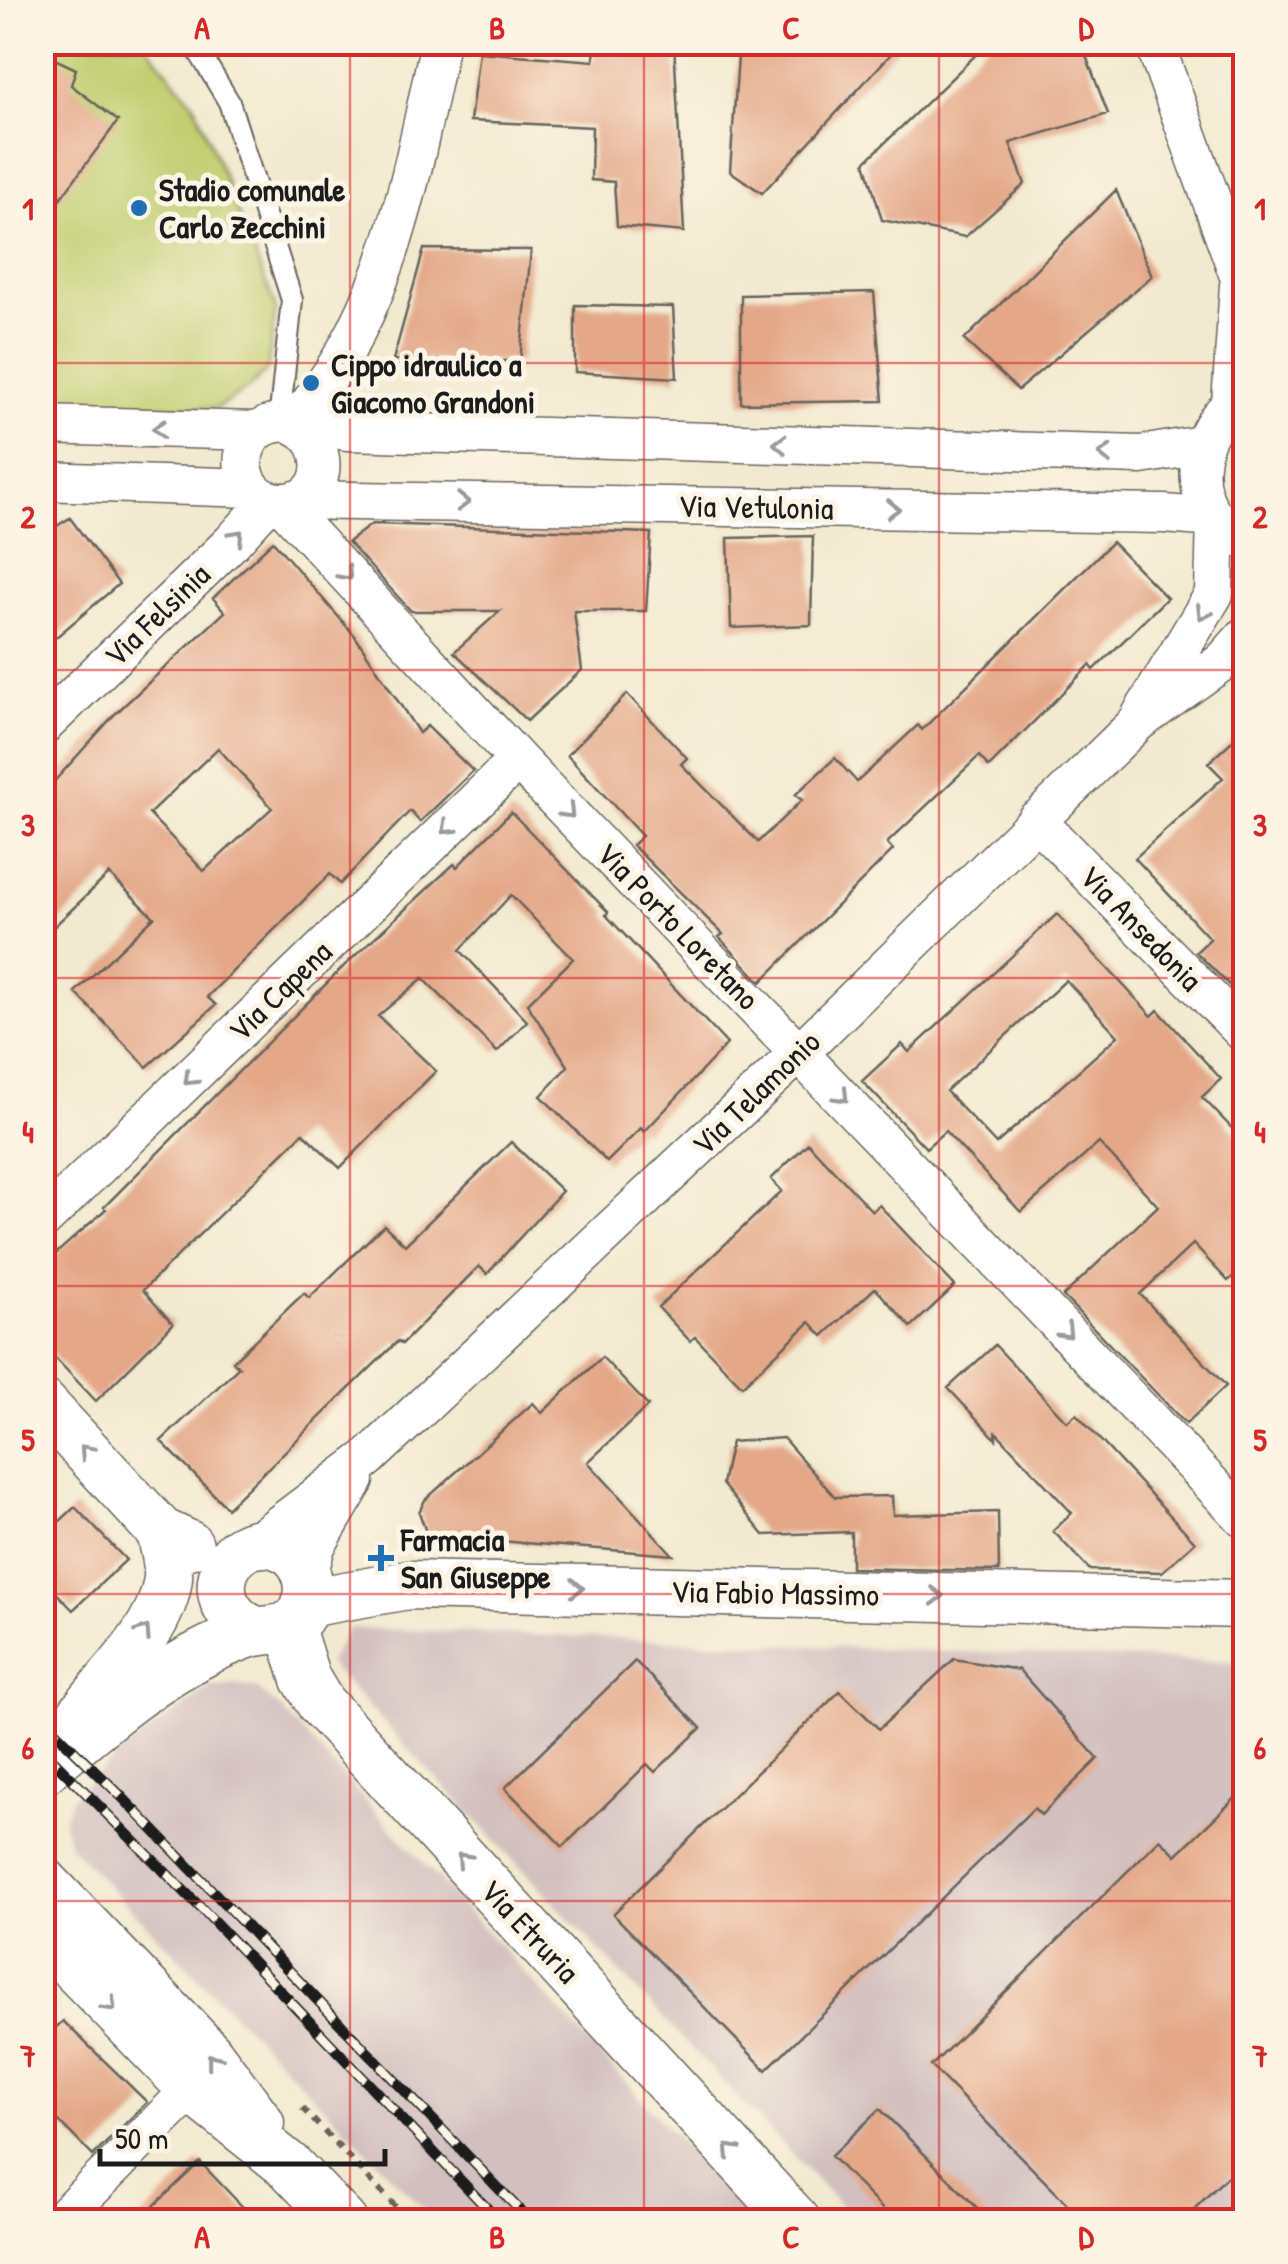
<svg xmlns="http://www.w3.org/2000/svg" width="1288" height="2264" font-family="'Patrick Hand',sans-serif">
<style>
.industrial{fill:#d2bfbf}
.green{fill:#c1cd6f;stroke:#6e7446;stroke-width:2.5}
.building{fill:#e4a889;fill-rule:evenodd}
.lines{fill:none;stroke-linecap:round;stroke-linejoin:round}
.service-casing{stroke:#67645b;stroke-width:24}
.minor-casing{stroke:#67645b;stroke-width:41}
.tertiary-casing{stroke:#67645b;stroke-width:51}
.path{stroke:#67645b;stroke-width:6;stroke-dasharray:8 8;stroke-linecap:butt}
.service{stroke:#fff;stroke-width:20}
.minor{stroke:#fff;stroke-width:38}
.tertiary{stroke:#fff;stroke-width:48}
.rail-casing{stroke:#1c1c1c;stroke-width:11}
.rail{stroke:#fcf5e5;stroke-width:8;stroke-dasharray:22;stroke-linecap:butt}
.oneway{stroke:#999}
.grid{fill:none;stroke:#d62828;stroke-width:2.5;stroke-opacity:0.55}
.poi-dot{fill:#1f6fb2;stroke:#fcf5e5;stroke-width:4}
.labels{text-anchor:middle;stroke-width:10;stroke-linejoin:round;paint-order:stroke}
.poi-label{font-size:32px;font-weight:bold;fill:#1c1c1c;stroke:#fcf5e5;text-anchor:start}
.street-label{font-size:32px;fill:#1c1c1c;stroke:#fcf5e5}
.neatline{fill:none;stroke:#d62828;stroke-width:4}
.grid-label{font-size:32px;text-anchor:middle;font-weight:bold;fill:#d62828}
</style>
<rect width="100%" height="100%" fill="#fcf5e5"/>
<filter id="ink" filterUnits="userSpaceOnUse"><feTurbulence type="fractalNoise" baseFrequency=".01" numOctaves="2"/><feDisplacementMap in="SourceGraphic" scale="20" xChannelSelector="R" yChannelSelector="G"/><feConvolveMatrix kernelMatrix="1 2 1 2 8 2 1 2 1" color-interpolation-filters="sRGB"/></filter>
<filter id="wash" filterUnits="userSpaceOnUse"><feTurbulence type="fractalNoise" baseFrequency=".0048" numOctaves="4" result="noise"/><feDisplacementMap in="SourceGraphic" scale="40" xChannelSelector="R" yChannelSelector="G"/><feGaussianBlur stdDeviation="2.25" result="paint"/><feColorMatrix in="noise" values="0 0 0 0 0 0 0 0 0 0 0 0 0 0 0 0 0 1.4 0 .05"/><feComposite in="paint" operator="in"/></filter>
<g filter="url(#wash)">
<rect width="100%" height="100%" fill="#f2ead0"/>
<path class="industrial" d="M348,1628l897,35v558h-390l-527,-557z
M237,1685l20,4 22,18 475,514h-319l-366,-376 -6,-24 8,-22 49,-46 90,-66z"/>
<path class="green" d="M43,43h102l51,64 80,201 -8,61 -19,19 -32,20 -174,-6z"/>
<g id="blocks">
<path class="building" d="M595,42h79l10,190 -67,-6 -3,-44 -23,-2 1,-53 -122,-6 9,-69 115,9z
M739,42h163l-140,151 -32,-22z
M989,42h92l27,72 -98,29 15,41 -60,53 -83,-17 -17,-58z
M42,53l34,16 -5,16 47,36 -76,102z
M1116,190l36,86 -134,114 -54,-50z
M424,249l107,1 -11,111 -127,-1z
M874,292l9,109 -142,2v-108z
M575,305l98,2 4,71 -102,-6z
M70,518l49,66 -77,65v-114z
M372,524l279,9 -5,78h-72l8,59 -55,51 -73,-69 46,-41h-89l-63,-69z
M813,536l-2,89 -80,3 -3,-90z
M273,541l82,95 64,97 8,-7 46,45 -53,51 -10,-11 -70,73 -10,-10 -123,123 9,8 -69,62 -72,-75 79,-75 -45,-43 -67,64v-143l73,-81 110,-102 -12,-14zM218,748l54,60 -68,63 -55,-57z
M1112,542l55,56 -73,72 -4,-5 -101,102 -10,-11 -92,87 6,7 -132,132 -42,-45 4,-3 -91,-89 10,-9 -75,-81 60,-61 60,64 -6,6 77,78 44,-42 -7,-5 40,-37 22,24 61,-57 4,5z
M1246,728v274l-50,-50 14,-13 -75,-81 88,-80 -15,-15z
M511,812l97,100 -2,3 121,129 -83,88 -3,-4 -34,34 -66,-66 27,-30 -41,-62 46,-45 -62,-64 -51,55 67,71 -30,31 -74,-74 -45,38 58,55 -96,97 -37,-35 -160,157 30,34 -77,77 -54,-57v-78l64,-57 -2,-2 239,-240 111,-103 3,3z
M1057,914l95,102 6,-6 63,69 -19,18 44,46v122l-18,16 -35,-37 -53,50 86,92 -40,38 -123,-128 95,-90 -59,-63 -78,69 -76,-81 -19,17 -64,-67 40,-37 7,8zM1066,980l52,56 -122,108 -50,-53z
M511,1142l51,49 -75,83 -8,-8 -77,78 -4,-3 -171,167 -66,-67 78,-74 -6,-6 71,-68 5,5 75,-73 21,20z
M808,1143l64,68 7,-6 76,81 -44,41 -36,-39 -52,48 -13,-14 -68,64 -47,-49 -5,4 -32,-34 124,-116 -11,-12z
M995,1345l72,77 9,-8 119,128 -33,30 -72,-2 -37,-39 19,-18 -76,-81v7l-48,-51z
M602,1357l46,49 -60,56 85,93 -246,-20 -8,-23 6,-12 108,-97 9,10z
M783,1438l52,59 57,-1 1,19 105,-3 1,59 -148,-3v-36l-87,3 -42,-51 9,-42z
M75,1507l51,53 -53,50 -31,-32v-40z
M954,1659l65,11 79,89 -57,56 -7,-7 -268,262 -153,-156 227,-223 39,38z
M635,1661l66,67 -46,44 -8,-8 -84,83 -58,-59z
M1246,1788v370l-65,64h-96l-154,-156 229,-227 16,16z
M63,2021l84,81 -54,54 -51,-52v-64z
M880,2109l111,113h-96l-64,-66z
M200,2162l57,60h-120z"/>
</g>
</g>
<g filter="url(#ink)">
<use href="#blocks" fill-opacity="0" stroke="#67645b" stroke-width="2.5"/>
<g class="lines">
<g class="service-casing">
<path id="service" d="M193,42l36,60 63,198 -13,122"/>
</g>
<g class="minor-casing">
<path id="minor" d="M1154,42l92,253
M1246,396c-58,29 -66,118 0,144
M1231,403l8,-118
M292,424c43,18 36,81 -12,78 -43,-2 -50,-63 -11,-77 22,-8 55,3 78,6l794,24 60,-10
M292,424c97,-103 119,-249 148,-382
M42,425l215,6
M42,481l210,7
M295,500l869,14 52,4 -2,76 -73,121
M280,502l238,258 728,760
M42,727l190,-185 38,-42
M1036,820l210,215
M42,1221l476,-461
M252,1545l116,-87 432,-406 338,-330 84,-60 24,-27
M308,1576l8,-30 39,-66
M58,2222l134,-133"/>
</g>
<g class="tertiary-casing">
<path id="tertiary" d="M42,1403l119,129 28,13
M306,1603l102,-18 838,19
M289,1625l17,54 15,25 476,518
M81,1715c30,-40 81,-84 87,-137 1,-16 -4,-31 -7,-46
M42,1771c53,-44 105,-91 167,-121 13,-6 28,-13 42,-17 18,-5 35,0 49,-17 18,-24 7,-60 -20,-70 -55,-19 -86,61 -24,85
M42,1880l166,173 52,70
M42,1935l150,154 98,78 53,55"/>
</g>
<path class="path" d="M302,2108l108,114"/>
<use href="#service" class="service"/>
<use href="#minor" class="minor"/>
<use href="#tertiary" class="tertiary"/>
<g class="rail-casing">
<path id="rail" d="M42,1719l80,78 409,425
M42,1749l165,165 293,308"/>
</g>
<use href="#rail" class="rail"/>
</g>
<defs><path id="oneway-chevron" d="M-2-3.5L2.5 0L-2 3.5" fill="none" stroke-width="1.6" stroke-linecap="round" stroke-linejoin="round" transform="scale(2.5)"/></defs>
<g class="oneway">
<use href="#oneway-chevron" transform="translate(159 429) rotate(-178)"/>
<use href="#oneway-chevron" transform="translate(780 444) rotate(-178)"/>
<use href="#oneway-chevron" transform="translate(1105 454) rotate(-178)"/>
<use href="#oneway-chevron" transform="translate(463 502) rotate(1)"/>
<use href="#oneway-chevron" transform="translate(893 509) rotate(1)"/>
<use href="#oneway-chevron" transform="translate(237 536) rotate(-47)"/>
<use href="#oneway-chevron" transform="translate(346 574) rotate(47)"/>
<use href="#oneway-chevron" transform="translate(1203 613) rotate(121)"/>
<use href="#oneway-chevron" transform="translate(568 812) rotate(46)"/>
<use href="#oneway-chevron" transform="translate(448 828) rotate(136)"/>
<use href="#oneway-chevron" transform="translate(190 1079) rotate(136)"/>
<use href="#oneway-chevron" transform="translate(842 1096) rotate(46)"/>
<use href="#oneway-chevron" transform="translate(1066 1332) rotate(46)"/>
<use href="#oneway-chevron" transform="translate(86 1451) rotate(-132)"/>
<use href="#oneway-chevron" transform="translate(577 1588) rotate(1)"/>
<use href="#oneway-chevron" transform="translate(937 1596) rotate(1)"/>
<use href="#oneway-chevron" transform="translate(144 1632) rotate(-57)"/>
<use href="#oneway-chevron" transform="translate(463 1859) rotate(-133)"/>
<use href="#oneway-chevron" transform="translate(110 2005) rotate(46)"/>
<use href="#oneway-chevron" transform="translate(213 2060) rotate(-128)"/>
<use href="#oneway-chevron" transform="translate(731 2150) rotate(-133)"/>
</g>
</g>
<path class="grid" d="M350,42v2180M644,42v2180M939,42v2180M42,363h1204M42,670h1204M42,978h1204M42,1286h1204M42,1594h1204M42,1901h1204"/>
<g class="poi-dot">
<circle cx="139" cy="208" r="10"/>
<circle cx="311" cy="383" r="10"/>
<path d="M376 1543h10v10h10v10h-10v10h-10v-10h-10v-10h10z"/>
</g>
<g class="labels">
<g class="poi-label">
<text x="159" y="201">Stadio comunale<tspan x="159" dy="37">Carlo Zecchini</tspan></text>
<text x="331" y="376">Cippo idraulico a<tspan x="331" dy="37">Giacomo Grandoni</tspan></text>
<text x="401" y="1551">Farmacia<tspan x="401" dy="37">San Giuseppe</tspan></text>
</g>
<g class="street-label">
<text transform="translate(756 507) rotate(1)" y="11">Via Vetulonia</text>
<text transform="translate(157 615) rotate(-44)" y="11">Via Felsinia</text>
<text transform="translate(678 926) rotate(46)" y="11">Via Porto Loretano</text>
<text transform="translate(1141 928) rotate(46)" y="11">Via Ansedonia</text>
<text transform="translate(280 991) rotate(-44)" y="11">Via Capena</text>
<text transform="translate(756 1093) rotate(-44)" y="11">Via Telamonio</text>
<text transform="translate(775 1593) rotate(1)" y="11">Via Fabio Massimo</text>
<text transform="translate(530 1931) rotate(47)" y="11">Via Etruria</text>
</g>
</g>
<rect width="1288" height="2264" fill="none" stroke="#fcf5e5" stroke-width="110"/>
<path d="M100 2149v15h285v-15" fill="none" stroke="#1c1c1c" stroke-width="5"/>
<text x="115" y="2149" font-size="30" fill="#1c1c1c" stroke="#fcf5e5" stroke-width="8" paint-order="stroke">50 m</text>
<rect x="55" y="55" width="1178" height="2154" class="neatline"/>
<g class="grid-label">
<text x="202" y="39">A</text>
<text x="497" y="39">B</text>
<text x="791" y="39">C</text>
<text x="1086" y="39">D</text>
<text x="28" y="220">1</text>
<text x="1260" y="220">1</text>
<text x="28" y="528">2</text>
<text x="1260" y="528">2</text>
<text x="28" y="836">3</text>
<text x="1260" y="836">3</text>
<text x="28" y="1143">4</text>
<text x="1260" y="1143">4</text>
<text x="28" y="1451">5</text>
<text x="1260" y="1451">5</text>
<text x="28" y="1759">6</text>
<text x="1260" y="1759">6</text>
<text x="28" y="2067">7</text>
<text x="1260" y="2067">7</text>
<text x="202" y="2248">A</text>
<text x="497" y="2248">B</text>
<text x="791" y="2248">C</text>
<text x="1086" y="2248">D</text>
</g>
</svg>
